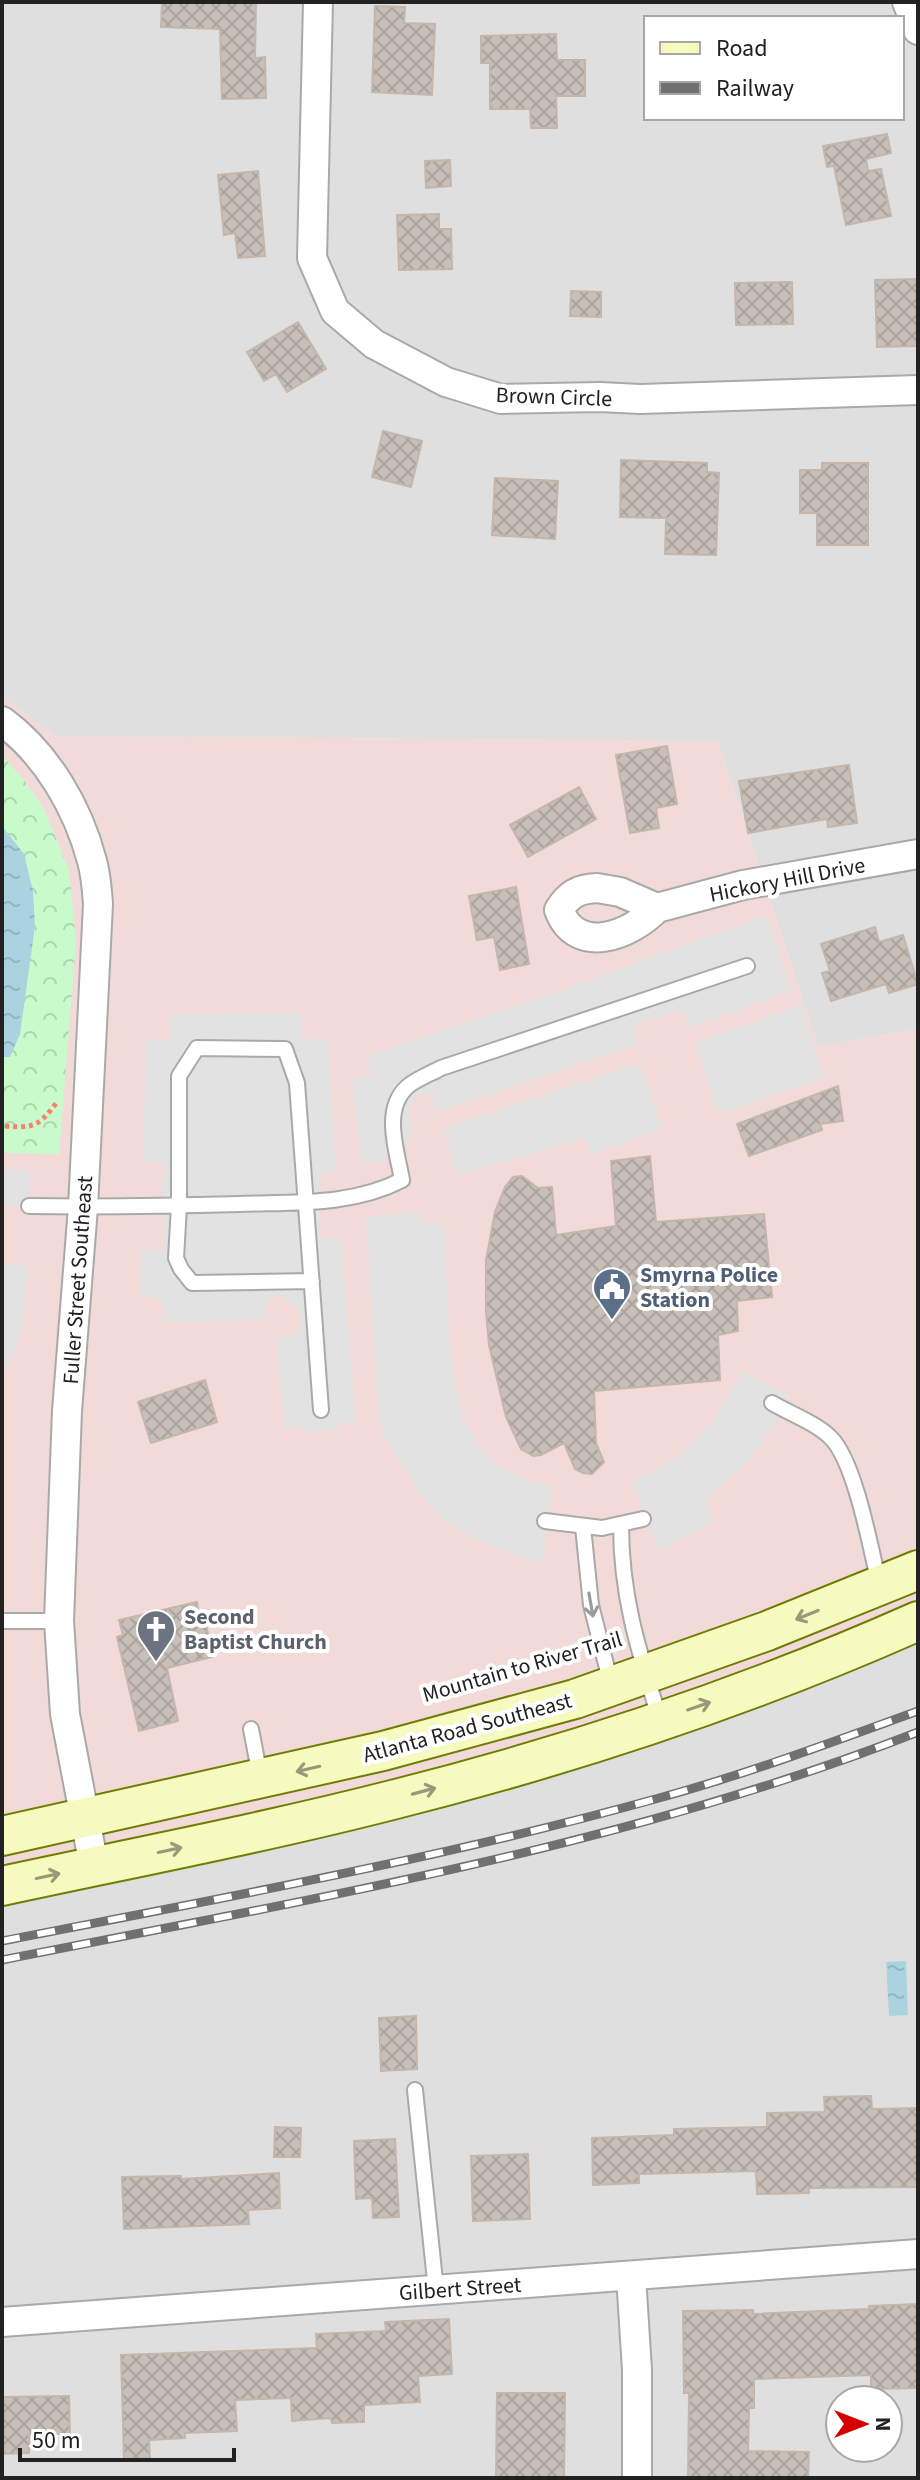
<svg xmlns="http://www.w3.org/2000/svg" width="920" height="2480" font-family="'Source Sans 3',sans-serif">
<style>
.residential{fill:#e0dfdf;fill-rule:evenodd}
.commercial{fill:#f2dad9}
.park{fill:url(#park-crowns)}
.parking{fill:#e2e2e2}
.water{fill:url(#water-ripples)}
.building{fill:url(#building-cross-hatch);stroke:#c4b6ab;stroke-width:2}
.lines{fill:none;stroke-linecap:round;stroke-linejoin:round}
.lane-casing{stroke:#a9a9a9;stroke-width:18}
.street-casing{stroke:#a9a9a9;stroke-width:32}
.secondary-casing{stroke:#707d05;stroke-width:42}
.path{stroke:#fa8072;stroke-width:5;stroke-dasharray:4 4;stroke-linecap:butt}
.lane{stroke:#fff;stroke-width:14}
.street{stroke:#fff;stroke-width:28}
.secondary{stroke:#f7fabf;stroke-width:38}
.rail-casing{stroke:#707070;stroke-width:9}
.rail{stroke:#fff;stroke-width:6;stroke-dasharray:18;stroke-linecap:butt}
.oneway{stroke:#9c9c9c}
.oneway2{stroke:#979978}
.labels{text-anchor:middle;stroke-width:8;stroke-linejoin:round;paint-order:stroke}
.street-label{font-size:22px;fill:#222;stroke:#fff}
.service-label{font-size:22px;font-weight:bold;fill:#4e5e75;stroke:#fff;text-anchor:start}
.worship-label{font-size:22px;font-weight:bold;fill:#5b616d;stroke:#fff;text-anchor:start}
</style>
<defs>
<pattern id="park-crowns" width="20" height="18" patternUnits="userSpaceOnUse" patternTransform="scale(2)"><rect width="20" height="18" fill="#c8facc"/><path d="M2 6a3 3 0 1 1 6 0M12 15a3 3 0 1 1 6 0" fill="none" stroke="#acd6af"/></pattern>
<pattern id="water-ripples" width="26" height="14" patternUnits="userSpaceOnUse" patternTransform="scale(2)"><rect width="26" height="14" fill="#aad3df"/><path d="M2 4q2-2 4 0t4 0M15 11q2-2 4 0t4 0" fill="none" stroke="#92b5bf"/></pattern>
<pattern id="building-cross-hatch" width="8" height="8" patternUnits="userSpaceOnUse" patternTransform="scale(2)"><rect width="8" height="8" fill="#c7bfb8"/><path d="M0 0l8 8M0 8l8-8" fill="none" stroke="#aba49e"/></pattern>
</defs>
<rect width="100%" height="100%" fill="#f2efe9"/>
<path class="residential" d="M2,2h916v1027l-100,18 -100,-306 -664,-5 -52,-40zM646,18h256v100h-256z
M918,1596v882h-916v-575l578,-141 202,-62zM840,2400h48v48h-48z"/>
<path class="commercial" d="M2,696l52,40 664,5 100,306 100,-18v567l-136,104 -202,62 -578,141z"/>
<path class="park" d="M2,756l22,24 19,27 26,63 7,72 -17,212 -57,-1z"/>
<path class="parking" d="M767,915l24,76 -101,36 -8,-17 -50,15 6,19 -201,68 -6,-19 -14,3 -7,12 -1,12 3,16 -30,25 -21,1 -9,-83 19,-3 -4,-20 187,-63z
M800,1005l24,73 -106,36 -23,-71z
M301,1013l1,26 26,1 8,132 -17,3 1,63 21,-1 15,185 -18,2v6l-30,2 -2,-4h-22l-8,-92 23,-2v-23l-9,-10 -13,-6 -10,5 -1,20 -104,2 2,-22 -24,-5 1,-45h22l-1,-67 4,-8v-7l-5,-5 -18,-1 3,-122h23l1,-26z
M640,1063l22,66 -70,26 -8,-17 -127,37 -14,-47z
M2,1169l28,1 -1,36 -27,-1z
M418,1211l3,12h23l6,124 7,48 8,27 12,21 20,22 26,13 30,9 -10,75 -27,-6 -43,-18 -32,-20 -20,-23 -36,-57 -7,-25 -12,-196z
M2,1264l26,1 -5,60 -10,29 -11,18z
M743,1371l46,24 -20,38 -21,29 -43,38 9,22 -54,28 -29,-70 25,-10 26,-16 32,-35z"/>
<path class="water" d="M2,826l22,28 9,37 2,35 -15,108 -10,23h-8z
M906,1961l2,54 -19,1 -3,-54z"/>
<path class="building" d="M162,2h94l-1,56 10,-1 1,41 -44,1 -2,-70 -59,-2z
M375,6l30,1 -1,16 31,1 -3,71 -60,-3z
M556,34l1,26h28v36h-29l1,32h-26l-1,-19h-40v-46h-9v-27z
M887,134l4,19 -25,6 2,12 13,-2 10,47 -45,9 -12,-59 -7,1 -4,-21z
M450,160l1,26 -25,2 -1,-27z
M258,171l7,85 -27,2 -3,-25 -11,2 -6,-60z
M439,214v15h12l1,40 -53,1 -2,-55z
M918,279v67l-41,1 -2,-67z
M792,282l1,42 -57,1 -1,-42z
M571,291l30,1v25l-31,-1z
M298,322l28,47 -39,23 -11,-18 -12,7 -17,-29z
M383,431l39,10 -11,46 -39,-10z
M621,460l86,3v9l12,1 -3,82 -51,-1 1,-36 -46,-1z
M822,463h46v82h-51v-32h-17v-43h22z
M495,478l63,3 -3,58 -63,-4z
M667,746l10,58 -21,4 3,20 -29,5 -14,-78z
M849,765l8,58 -29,4 -1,-8 -79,14 -9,-52z
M579,787l17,32 -68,38 -18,-32z
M516,887l13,77 -29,6 -6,-33 -17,3 -8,-44z
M875,927l4,15 24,-7 15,49 -29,9 -3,-9 -55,17 -9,-28 8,-2 -9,-27z
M838,1086l5,35 -23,3 2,6 -73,26 -12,-32z
M650,1156l6,66 108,-8 8,83 -35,4 1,30 -20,4 2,45 -126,11 2,52 8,19 -12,12 -9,-1 -8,-4 -11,-26 -23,12 -8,1 -12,-7 -15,-32 -17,-72 -3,-34v-51l9,-48 10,-25 8,-10 9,-1 16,12 14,-1 4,48 60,-9 -5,-65z
M205,1380l12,42 -66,21 -13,-41z
M197,1602l2,16 6,-1 7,40 -45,11 11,53 -39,10 -22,-94 6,-2 -4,-15z
M416,2016l1,53 -36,2 -2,-53z
M871,2096l1,13 46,-1v79l-109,1v5l-52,1 -1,-23 -117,3v9l-46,2 -1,-47 82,-3v-6l93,-2v-14l58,-1 -1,-15z
M275,2127l26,1 -1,29h-26z
M395,2139l4,78 -26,1 -1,-20 -16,1 -2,-58z
M528,2154l2,65 -57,2 -2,-65z
M279,2173l1,35 -32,2 1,14 -125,5 -2,-52 59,-1v3z
M918,2304v84l-47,1v-14l-117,4v29h-5l-1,43 61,1 -1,26h-120l1,-85h-5l-1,-82 70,-1v4l116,-5v-3z
M449,2319l3,55 -34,2 2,26 -56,3v17l-32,1 -1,-5 -39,3 -1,-23 -56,2 2,31 -52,2v5l-36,2 1,18 -26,1 -3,-104 196,-7 -1,-14 70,-3 -1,-9z
M497,2393h68l-1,85h-68z
M69,2396l1,38h-41v19l-27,1v-57z"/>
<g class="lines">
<g class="lane-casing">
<path id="lane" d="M29,1206c70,1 140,0 210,-2 55,-2 113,2 163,-24 -5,-29 -20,-70 5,-93 9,-8 23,-13 34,-19l306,-102
M312,1281l-120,2 -11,-14 -5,-11 3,-52v-130l18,-28 88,1 12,34 24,327
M772,1403c19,11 44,20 59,35 24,24 40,111 48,146
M545,1521l57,7 41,-9
M621,1525c0,72 18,127 39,195
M583,1527l8,78 20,79
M2,1621h57
M251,1729l9,47
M415,2090l21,200"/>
</g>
<g class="street-casing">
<path id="street" d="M318,2l-6,256 23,53 39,33 72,38 55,17 99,-2 40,2 278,-9
M907,2l11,28
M2,721c45,33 76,87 90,140 4,14 5,29 6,43l-15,303 -16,204 -8,210 6,93 29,152
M597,888l23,4 37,16c-26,27 -80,49 -98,2 10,-16 19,-21 38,-22z
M657,908l86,-23 175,-31
M631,2276l6,94v108
M2,2322l916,-68"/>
</g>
<g class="secondary-casing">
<path id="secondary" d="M2,1836l381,-85 192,-52 192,-68 151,-61
M2,1886c130,-28 261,-53 390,-86 179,-45 357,-104 526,-179"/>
</g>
<path class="path" d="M5,1126c29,3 35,-1 52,-24"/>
<use href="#lane" class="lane"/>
<use href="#street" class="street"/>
<use href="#secondary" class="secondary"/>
<g class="rail-casing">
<path id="rail" d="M2,1941c220,-43 441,-83 657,-143 88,-24 173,-56 259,-87
M2,1960c308,-61 623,-113 916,-228"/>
</g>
<use href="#rail" class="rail"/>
</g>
<defs><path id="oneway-shaft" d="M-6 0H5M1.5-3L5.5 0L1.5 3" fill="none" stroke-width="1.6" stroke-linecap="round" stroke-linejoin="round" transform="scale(2)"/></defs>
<use class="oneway" href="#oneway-shaft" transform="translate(591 1605) rotate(80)"/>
<g class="oneway2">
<use href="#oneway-shaft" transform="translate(807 1615) rotate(158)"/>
<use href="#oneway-shaft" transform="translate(699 1706) rotate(-19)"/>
<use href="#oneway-shaft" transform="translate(308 1769) rotate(167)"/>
<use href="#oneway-shaft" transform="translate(424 1791) rotate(-15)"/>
<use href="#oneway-shaft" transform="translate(170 1850) rotate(-12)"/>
<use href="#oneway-shaft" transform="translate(48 1876) rotate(-12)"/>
</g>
<defs>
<g id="civic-pin" transform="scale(2)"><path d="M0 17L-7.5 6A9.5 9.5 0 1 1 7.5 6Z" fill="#5c6f8a" stroke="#fff"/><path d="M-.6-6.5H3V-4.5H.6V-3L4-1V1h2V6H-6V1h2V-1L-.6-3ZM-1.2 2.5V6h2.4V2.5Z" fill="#fff"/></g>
<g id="church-pin" transform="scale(2)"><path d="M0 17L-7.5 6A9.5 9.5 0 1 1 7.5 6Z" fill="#6b7280" stroke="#fff"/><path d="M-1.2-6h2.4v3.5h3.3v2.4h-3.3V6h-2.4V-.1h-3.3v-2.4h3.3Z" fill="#fff"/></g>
</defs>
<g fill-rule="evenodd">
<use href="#civic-pin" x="612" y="1287"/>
<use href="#church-pin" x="156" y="1629"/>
</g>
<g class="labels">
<g class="street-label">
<text transform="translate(554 396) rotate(2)" y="8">Brown Circle</text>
<text transform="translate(787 879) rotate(-11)" y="8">Hickory Hill Drive</text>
<text transform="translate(77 1280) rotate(-86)" y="8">Fuller Street Southeast</text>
<text transform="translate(522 1666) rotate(-16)" y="8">Mountain to River Trail</text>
<text transform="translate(467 1727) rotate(-15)" y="8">Atlanta Road Southeast</text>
<text transform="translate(460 2288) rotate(-4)" y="8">Gilbert Street</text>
</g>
<g class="service-label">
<text x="640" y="1282">Smyrna Police<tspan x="640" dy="25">Station</tspan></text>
</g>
<g class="worship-label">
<text x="184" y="1624">Second<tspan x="184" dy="25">Baptist Church</tspan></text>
</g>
</g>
<rect width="920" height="2480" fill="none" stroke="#222222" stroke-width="8"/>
<rect x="644" y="16" width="260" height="104" fill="#ffffff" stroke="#a7a7a7" stroke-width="2"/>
<rect x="660" y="42" width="40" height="12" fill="#f7fabf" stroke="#a7a7a7" stroke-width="2"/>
<text x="716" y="56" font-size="24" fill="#222222">Road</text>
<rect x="660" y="82" width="40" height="12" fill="#707070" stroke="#a7a7a7" stroke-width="2"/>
<text x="716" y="96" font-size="24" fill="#222222">Railway</text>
<g transform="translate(864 2424) rotate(90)"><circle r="38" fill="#ffffff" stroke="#a7a7a7" stroke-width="2"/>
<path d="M0-6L14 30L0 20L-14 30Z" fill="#d40000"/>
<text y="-12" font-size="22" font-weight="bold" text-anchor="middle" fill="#222222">N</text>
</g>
<path d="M20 2448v12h214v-12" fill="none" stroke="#222222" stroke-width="4"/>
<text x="32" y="2448" font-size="24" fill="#222222" stroke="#ffffff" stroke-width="6" paint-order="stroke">50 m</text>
</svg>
